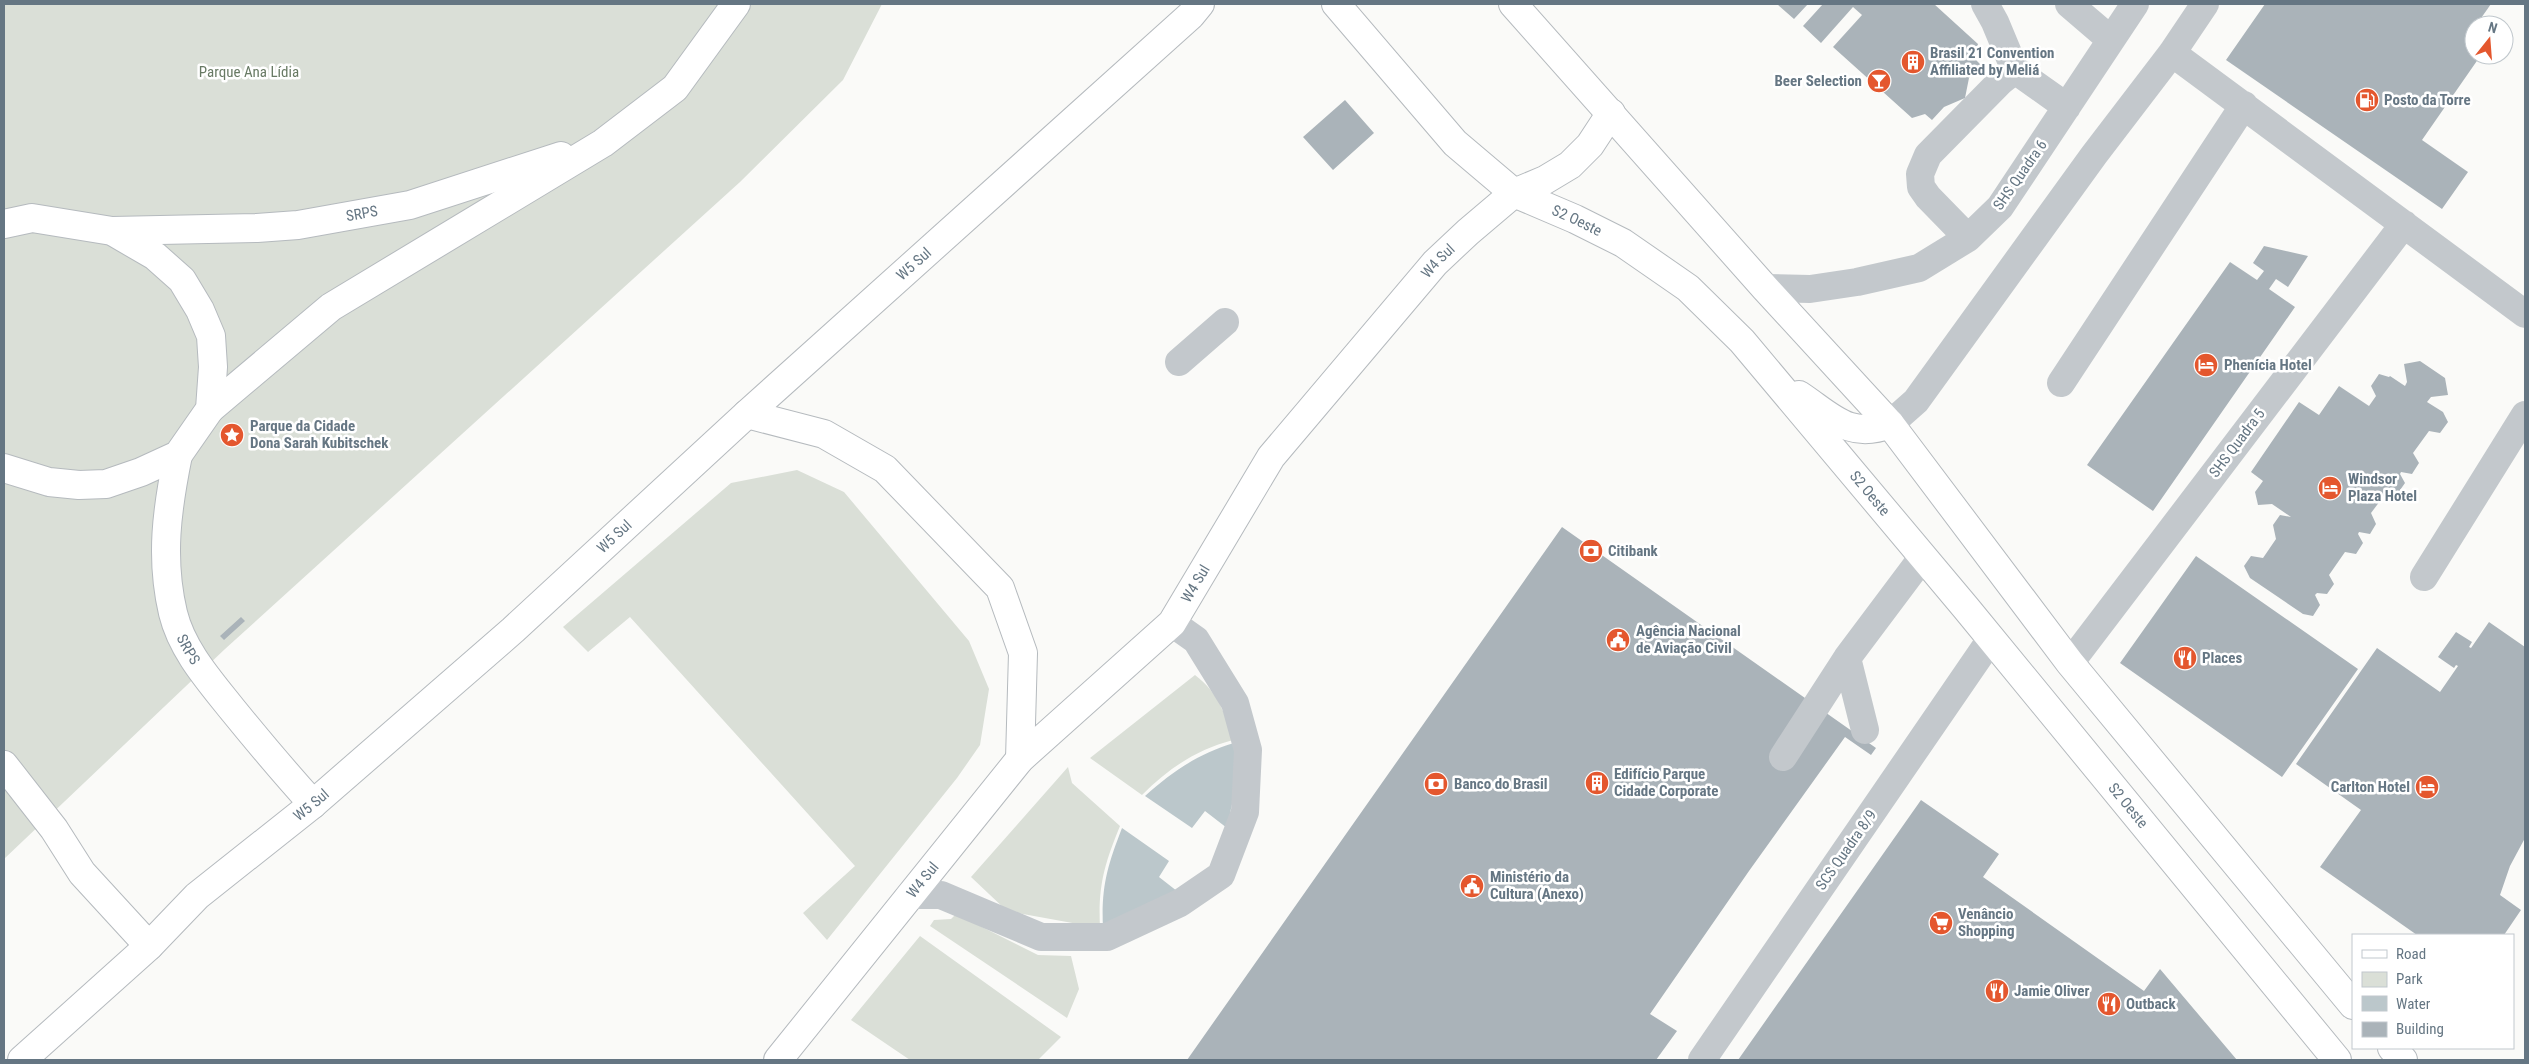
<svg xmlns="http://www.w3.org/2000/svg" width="2529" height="1064" font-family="'Roboto Condensed',sans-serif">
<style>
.green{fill:#dadfd7}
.water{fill:#bbc7cb}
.building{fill:#aab3b9}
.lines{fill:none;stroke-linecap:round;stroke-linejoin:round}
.major-casing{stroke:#b5babe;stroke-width:30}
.minor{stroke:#c3c8cc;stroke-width:28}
.major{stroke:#fff;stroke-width:28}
.labels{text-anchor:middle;stroke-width:5;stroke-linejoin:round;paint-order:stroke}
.poi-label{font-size:15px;font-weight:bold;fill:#657683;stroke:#fff;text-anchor:start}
.park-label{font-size:15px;fill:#687a64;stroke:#fff}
.street-label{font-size:15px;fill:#657683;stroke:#fff}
</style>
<rect width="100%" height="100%" fill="#fafaf8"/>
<path class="green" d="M4,4h878l-39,76 -103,102 -515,467 -221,210z
M797,470l47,22 125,149 20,48 -9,56 -23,33 -130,162 -24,-27 52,-47 -225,-249 -42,35 -25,-25 168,-144z
M1195,675c24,19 29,36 38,65 -37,10 -64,28 -91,55l-52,-37z
M1068,767l4,16 48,43c-16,39 -22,60 -20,102l-93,-17 -36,-34z
M956,914l82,41 33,1 8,33 -12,29 -137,-92 4,-6 17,-1z
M920,936l141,101 -23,23h-128l-59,-40z"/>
<path class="water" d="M1234,743l3,37 -10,48 -22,-17 -13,17 -47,-32c28,-25 53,-42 89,-53z
M1122,828l47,33 -10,16 23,18 -79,34c-2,-42 4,-62 19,-101z"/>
<path class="building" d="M1777,4h31l-14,15z
M1823,4h111l44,40 -4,14 7,7 -12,13 -4,20 -21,9 -12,13 -7,-6 -13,4 -79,-71 29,-32 -9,-8 -32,36 -18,-17z
M2265,4h226l-12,17 6,4h-11v30h7l-59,85 46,32 -26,37 -216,-149z
M1345,100l29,33 -41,37 -30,-33z
M2264,246l44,10 -20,31 -12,-8 -7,10 26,18 -142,204 -66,-46 143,-203 27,18 7,-9 -11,-8z
M2420,361l25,17 3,17 -17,2 -4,5 16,10 5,10 -8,11 -11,-2 -16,22 6,10 -7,11 -11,-2 -1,2 5,9 -7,10h-12l-15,20 5,11 -6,10 -11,-2 -1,2 5,9 -7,11 -11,-2 -16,23 5,9 -7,10 -10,-1 -2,2 5,10 -7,11 -10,-2 -53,-36 -6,-12 7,-10 12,2 13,-19 -3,-14 7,-10 11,2 -19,-13 -14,1 -3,-13 8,-11 -12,-9 48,-70 20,13 20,-29 30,20 7,-10 -5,-10 8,-12 10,3 1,-1 15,10 2,-4 -3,-18z
M1562,527l314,221 -5,7 -26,-18 -96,134 -99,143 27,17 -21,29h-469z
M2196,556l162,113 -76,108 -162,-114z
M241,617l4,4 -21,19 -4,-4z
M2489,622l36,25v191l-15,28 -10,29 21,15 -17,25h-87l-97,-68 41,-57 -65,-46 81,-116 63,44 18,-26 -2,-1 -2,3 -16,-11 18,-25 16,10 -3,5 2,1z
M1921,800l78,54 -16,23 161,114 16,-22 77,91h-499z"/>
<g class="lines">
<g class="major-casing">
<g id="major">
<path id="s1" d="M1336,4l119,139 59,50 61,26 48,24 65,45 54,53 224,267 371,452"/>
<path d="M1513,4l252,284 125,136 180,239 283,342"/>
<path d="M4,224l28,-6 80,13 43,25 27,24 18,30 11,26 2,31 -3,42 -32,46 -37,17 -35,12 -27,1 -30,-3 -45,-14"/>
<path id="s2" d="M112,231l145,-3 41,-3 112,-20 151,-49"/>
<path d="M1799,395c32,21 50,45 91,29"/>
<path d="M210,409l121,-102 272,-164 72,-55 61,-84"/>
<path d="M747,414l77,20 61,35 115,119 23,65 -3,106"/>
<path id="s3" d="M178,455c-11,54 -18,103 -5,158 9,37 36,67 59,96 26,32 53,64 81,95"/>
<path d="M4,765l50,64 28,44 67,73"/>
<path d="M2392,1048l11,12"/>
<path id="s4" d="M22,1060l127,-114 48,-50 116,-92 200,-174 234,-216 444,-399 9,-11"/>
<path id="s5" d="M778,1060l242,-301 152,-136 99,-166 164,-194 33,-31 46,-39 31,-13 25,-15 20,-20 21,-32"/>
</g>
</g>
<path class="minor" d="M2069,4l42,36
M2172,53l353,261
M2015,70l52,37
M1968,238l-40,-41 -7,-10 -1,-13 8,-19 73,-74 14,-11 -20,-48 -10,-18
M1765,288l45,1 47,-7 62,-14 49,-30 32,-31 135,-203
M1179,362l46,-40
M2061,383l183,-278
M1890,424l26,-23 178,-246 78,-102 33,-49
M2424,577l101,-162
M1847,658l18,72
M2070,663l334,-439
M1783,757l64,-99 75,-100
M910,895h31l100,42h66l73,-34 41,-28 24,-63 3,-62 -13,-47 -39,-63 -24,-17
M1702,1060l289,-421"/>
<use href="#major" class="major"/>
</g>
<defs>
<g id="building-disc" transform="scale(1.25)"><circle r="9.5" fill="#e4572e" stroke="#fff"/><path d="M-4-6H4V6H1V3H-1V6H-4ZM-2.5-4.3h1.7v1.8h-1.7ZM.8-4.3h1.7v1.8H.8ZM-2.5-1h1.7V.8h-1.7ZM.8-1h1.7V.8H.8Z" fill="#fff"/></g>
<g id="bar-disc" transform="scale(1.25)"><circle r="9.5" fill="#e4572e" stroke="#fff"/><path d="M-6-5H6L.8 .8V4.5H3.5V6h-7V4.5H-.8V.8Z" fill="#fff"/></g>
<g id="fuel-disc" transform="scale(1.25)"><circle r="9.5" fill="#e4572e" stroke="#fff"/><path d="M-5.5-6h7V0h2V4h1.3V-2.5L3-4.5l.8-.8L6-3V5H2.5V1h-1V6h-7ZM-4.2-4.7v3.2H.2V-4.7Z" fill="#fff"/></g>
<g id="hotel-disc" transform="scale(1.25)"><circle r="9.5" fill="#e4572e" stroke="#fff"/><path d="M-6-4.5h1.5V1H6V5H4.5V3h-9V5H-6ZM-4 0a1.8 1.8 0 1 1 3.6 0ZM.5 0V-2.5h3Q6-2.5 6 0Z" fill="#fff"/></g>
<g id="sight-disc" transform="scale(1.25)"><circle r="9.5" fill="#e4572e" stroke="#fff"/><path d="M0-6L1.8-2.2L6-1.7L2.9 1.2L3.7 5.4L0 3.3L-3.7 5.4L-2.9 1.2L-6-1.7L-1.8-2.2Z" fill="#fff"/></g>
<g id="bank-disc" transform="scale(1.25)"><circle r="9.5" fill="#e4572e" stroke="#fff"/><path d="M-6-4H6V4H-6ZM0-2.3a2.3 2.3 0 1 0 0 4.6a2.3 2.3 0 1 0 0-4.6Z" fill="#fff"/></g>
<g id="civic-disc" transform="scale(1.25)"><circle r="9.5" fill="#e4572e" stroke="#fff"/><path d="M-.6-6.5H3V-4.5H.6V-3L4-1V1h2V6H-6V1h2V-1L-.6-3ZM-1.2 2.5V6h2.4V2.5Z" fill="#fff"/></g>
<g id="restaurant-disc" transform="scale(1.25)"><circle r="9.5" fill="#e4572e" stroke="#fff"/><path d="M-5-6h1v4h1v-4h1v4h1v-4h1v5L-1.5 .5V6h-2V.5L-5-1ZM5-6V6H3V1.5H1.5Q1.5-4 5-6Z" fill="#fff"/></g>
<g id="supermarket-disc" transform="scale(1.25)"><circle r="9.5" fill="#e4572e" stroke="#fff"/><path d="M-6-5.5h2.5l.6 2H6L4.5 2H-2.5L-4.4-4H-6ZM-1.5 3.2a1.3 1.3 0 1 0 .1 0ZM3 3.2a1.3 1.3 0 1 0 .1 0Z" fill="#fff"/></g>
</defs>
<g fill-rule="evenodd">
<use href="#building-disc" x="1913" y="62"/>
<use href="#bar-disc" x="1879" y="81"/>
<use href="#fuel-disc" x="2367" y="100"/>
<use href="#hotel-disc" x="2206" y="365"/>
<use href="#sight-disc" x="232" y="435"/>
<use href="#hotel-disc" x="2330" y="488"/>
<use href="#bank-disc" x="1591" y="551"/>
<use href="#civic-disc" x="1618" y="640"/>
<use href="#restaurant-disc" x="2185" y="658"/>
<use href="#building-disc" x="1597" y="783"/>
<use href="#bank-disc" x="1436" y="784"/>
<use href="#hotel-disc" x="2427" y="787"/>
<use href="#civic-disc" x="1472" y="886"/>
<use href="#supermarket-disc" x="1941" y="923"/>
<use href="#restaurant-disc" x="1997" y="991"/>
<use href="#restaurant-disc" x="2109" y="1004"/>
</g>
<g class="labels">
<g class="poi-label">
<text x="1930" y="58">Brasil 21 Convention<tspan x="1930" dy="17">Affiliated by Meliá</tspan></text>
<text x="1862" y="86" text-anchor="end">Beer Selection</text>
<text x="2384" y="105">Posto da Torre</text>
<text x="2224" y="370">Phenícia Hotel</text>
<text x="250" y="431">Parque da Cidade<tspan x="250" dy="17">Dona Sarah Kubitschek</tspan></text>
<text x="2348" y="484">Windsor<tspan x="2348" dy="17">Plaza Hotel</tspan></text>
<text x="1608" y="556">Citibank</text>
<text x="1636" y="636">Agência Nacional<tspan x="1636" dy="17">de Aviação Civil</tspan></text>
<text x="2202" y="663">Places</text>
<text x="1614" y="779">Edifício Parque<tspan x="1614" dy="17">Cidade Corporate</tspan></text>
<text x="1454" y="789">Banco do Brasil</text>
<text x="2410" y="792" text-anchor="end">Carlton Hotel</text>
<text x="1490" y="882">Ministério da<tspan x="1490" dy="17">Cultura (Anexo)</tspan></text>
<text x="1958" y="919">Venâncio<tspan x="1958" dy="17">Shopping</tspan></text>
<text x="2014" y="996">Jamie Oliver</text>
<text x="2126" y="1009">Outback</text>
</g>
<g class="park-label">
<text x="249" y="77">Parque Ana Lídia</text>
</g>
<g class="street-label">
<text transform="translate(2020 175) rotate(-55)" y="5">SHS Quadra 6</text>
<text dy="5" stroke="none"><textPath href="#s2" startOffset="251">SRPS</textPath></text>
<text dy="5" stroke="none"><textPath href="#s1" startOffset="329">S2 Oeste</textPath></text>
<text dy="5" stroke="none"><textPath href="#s5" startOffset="1041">W4 Sul</textPath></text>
<text dy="5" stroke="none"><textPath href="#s4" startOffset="1196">W5 Sul</textPath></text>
<text transform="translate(2237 443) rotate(-53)" y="5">SHS Quadra 5</text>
<text dy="5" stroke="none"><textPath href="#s1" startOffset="734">S2 Oeste</textPath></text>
<text dy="5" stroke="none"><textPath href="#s4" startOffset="791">W5 Sul</textPath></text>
<text dy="5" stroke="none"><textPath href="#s5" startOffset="636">W4 Sul</textPath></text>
<text dy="5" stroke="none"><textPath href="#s3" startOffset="199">SRPS</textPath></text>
<text dy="5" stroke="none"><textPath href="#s4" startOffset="386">W5 Sul</textPath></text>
<text dy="5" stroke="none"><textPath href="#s1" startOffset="1139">S2 Oeste</textPath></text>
<text transform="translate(1846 850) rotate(-55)" y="5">SCS Quadra 8/9</text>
<text dy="5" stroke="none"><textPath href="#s5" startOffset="231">W4 Sul</textPath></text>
</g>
</g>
<rect width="2529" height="1064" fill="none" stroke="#657683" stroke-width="10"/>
<rect x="2352" y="934" width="162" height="115" fill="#ffffff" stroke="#c1c8cd"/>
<rect x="2362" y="950" width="25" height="8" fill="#ffffff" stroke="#c1c8cd"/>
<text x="2396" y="959" font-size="15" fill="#657683">Road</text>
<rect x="2362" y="972" width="25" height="15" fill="#dadfd7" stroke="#c1c8cd"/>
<text x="2396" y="984" font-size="15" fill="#657683">Park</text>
<rect x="2362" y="996" width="25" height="15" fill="#bbc7cb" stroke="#c1c8cd"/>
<text x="2396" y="1009" font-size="15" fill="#657683">Water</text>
<rect x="2362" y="1022" width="25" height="15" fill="#aab3b9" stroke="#c1c8cd"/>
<text x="2396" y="1034" font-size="15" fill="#657683">Building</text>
<g transform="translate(2489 40) rotate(17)"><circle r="24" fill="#ffffff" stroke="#c1c8cd"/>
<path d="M0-4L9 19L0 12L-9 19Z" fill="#e4572e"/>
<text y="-8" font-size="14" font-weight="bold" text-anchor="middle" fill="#657683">N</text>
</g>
</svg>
